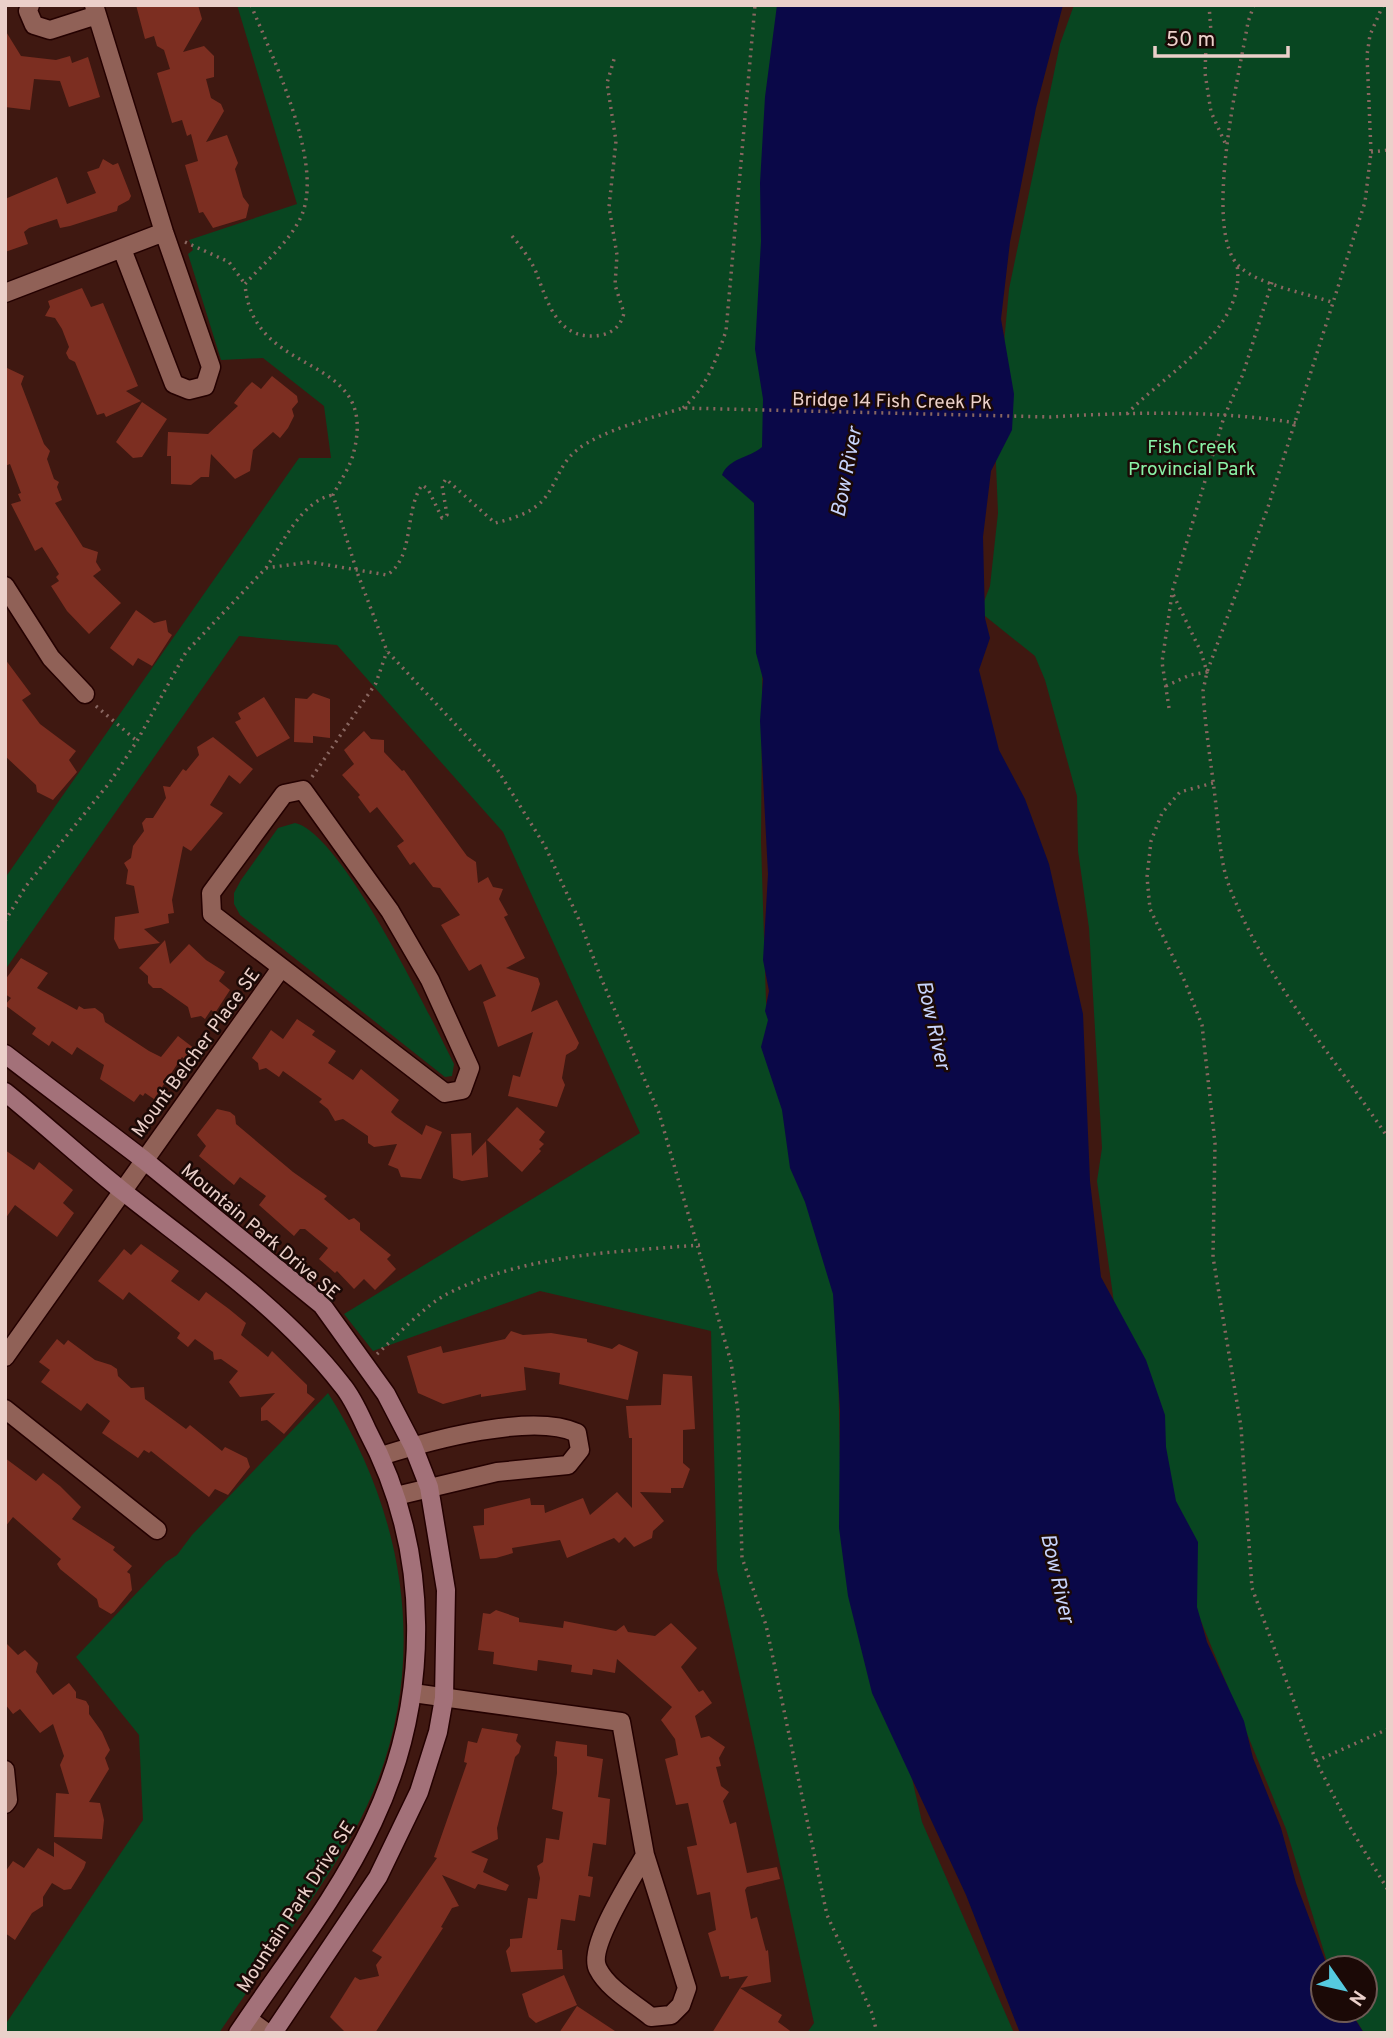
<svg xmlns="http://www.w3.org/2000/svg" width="1393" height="2038" font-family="Overpass,sans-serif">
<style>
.green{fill:#084621}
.water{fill:#0a0848}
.building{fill:#7c2e21}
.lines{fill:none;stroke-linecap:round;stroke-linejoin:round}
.street-casing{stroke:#240100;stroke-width:21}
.secondary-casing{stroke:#240100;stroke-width:21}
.path{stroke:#896761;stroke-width:3.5;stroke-dasharray:2 5;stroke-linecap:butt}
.street{stroke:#906157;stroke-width:18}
.secondary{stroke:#a37179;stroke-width:18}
.labels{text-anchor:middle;stroke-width:5;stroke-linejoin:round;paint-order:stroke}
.street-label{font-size:19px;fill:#ebd0ca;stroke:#1b0906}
.park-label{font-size:19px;fill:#8af2a7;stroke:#1b0906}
.water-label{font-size:21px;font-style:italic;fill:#c7d3fb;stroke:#1b0906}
</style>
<rect width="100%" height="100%" fill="#3f1811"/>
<path class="green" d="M237,5h583l-57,578 -2,259 5,160 12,79 59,224 3,159 82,358 92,211h-207l7,-10 -97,-453 -6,-239 -171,-40 -167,60 -29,-37 296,-181 -137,-301 -166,-187 -98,-9 -234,334v-92l294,-420h32l-7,-52 -61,-48 -42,2 -33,-106 5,-4 -4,-10 108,-36z
M1074,5h314v2028h-24l-14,-23h15v-42h-36l-43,-139 -92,-225 -79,-294 -18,-129 5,-33 -13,-220 -11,-77 -1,-55 -32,-116 -10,-24 -55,-44 10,-26 8,-73 -3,-73 14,-151 51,-245z
M295,823c46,9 136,195 159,241l-2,12 -7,1 -205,-162 -6,-11v-11l7,-13 37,-52z
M328,1393c86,134 105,299 24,442 -39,68 -89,132 -133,198h-214v-8l138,-205 -4,-85 -63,-78 90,-95 11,-7 15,-20z"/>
<path class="water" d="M777,5h286l-27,103 -26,134 -9,77 13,75 -2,36 -21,41 -8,66 2,81 5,20 -11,32 20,80 26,49 24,65 34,150 7,167 11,96 45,83 19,55 1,32 10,54 22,41 -1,65 10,35 37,79 9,37 28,70 15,55 32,85h-5v42h26l15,23h-344l-54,-138 -94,-202 -24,-97 -9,-68 1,-118 -7,-116 -28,-92 -15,-34 -8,-58 -21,-63 7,-27 -3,-9 4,-20 -6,-31 5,-86 -8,-153 3,-42 -7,-26 -2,-150 -32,-28c7,-17 27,-17 40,-28l1,-48 -8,-50 6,-108 -1,-58 5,-86z"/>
<path class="building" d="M136,5h62l4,14 -19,33 21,-6 10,10v21l-8,2 5,19 10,6 3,7 -18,31 21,-7 11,28 -3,6 8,28 6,8 -3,13 -33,10 -10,-16 -4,1 -14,-48 13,-4 -7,-27 -4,2 -5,-16 -10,3 -15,-50 13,-4 -6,-19 -7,-4 -3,-10 -9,3z
M5,30l16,26 35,4 14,-4 2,7 16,-6 12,40 -31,10 -9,-26 -26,-2 -4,31 -25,-3z
M103,159l10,6 5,-2 13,33 -2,4 -11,6 -1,5 -47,15 -10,2 -3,-9 -28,9 -5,4 4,12 -23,8v-53l52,-22 10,27 29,-11 -9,-21 12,-4z
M82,288l9,19 12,-4 35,83 -12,5 15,10 -35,16 -2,-4 -7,2 -22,-53 -6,-3 -3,-6 3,-6 -7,-18 -7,-11 -10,-2 5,-9 -2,-6z
M5,367l19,9 -3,8 23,60 6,7 -3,8 7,20 5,3 -2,5 5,13 -7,3 28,44 15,5 -2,10 5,8 -8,6 28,27 -32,31 -22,-23 -16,-25 8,-5 -3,-4 3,-3 -17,-27 -7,4 -24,-47 10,-3 -3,-7 3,-1 -11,-29 -5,2z
M272,376l25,20 1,6 -6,7 2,7 -6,12 -8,10 -7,-6 -20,18 -3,21 -15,8 -24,-25 -2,23h-8l-10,8 -20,-1v-28h-4l1,-24 40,2 30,-28 -4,-3 12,-15 6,-6 9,7z
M142,402l25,17 -25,38 -9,1 -17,-16z
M136,610l18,13 12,-3 2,12 4,3 -20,31 -14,-8 -5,8 -23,-18z
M5,659l26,35 -9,6 18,24 36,27 -7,9 8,12 -24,28 -16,-8 -1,-7 -31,-29z
M313,693l17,6v39l-17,-2v7l-19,-1 1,-44 12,1z
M264,697l26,41 -33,19 -22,-35 6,-3 -3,-6z
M364,731l7,8 13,1v12l18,19 2,-1 63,86 9,6 2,21 10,-6 5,10 10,2 -4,10 9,16 -4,2 21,41 -19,10 32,10 2,6 -9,28 26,-12 22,43 -3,6 -10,6 -4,23 3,7 -8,22 -49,-11 5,-21 7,2 13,-45 -35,15 -15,-45 13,-6 -15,-32 -12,7 -28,-46 19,-10 -20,-27 -7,-1 -19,-25 -4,3 -13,-19 7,-5 -27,-34 -7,6 -12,-16 2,-2 -18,-20 12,-11 -10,-14z
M213,737l40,32 -13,15 -11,-9 -19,30 13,8 -32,38 -8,-5 -11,54 2,13 -6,1 1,9 -25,6 16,14 -41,6 -5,-10 1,-22 24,-4 -5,-27 -8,-2 2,-14 -4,-7 7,-5 2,-12 11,-15 -2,-8 4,-5h7l13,-20 -3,-12 7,1 13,-18 3,2 13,-16 -2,-8z
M165,940l5,24 19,-20 17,16 19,12 -6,9 11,9 -15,23 -4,-3 -6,9 -4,-3 -10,2 -3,-11 -27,-19h-8l-5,-5v-7l-9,-8z
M21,958l27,15 -11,15 40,22 2,-4 5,3 11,-1 8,6 2,8 44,29 12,6 17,-21 17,13 -9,11 -4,-3 -28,42 -9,-6 -2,3 -3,-2 -6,8 -34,-23 4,-14 -27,-18 -5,8 -20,-14 -3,5 -17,-12 4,-6 -31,-23 6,-7 -6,-4v-14z
M297,1019l18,12 -3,4 24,16 -8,12 25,17 8,-11 38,31 -8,12 4,4 27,19 4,-10 16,7 -21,47 -20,-2 -3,-8 -10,-4 9,-21 -23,3 -6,-4v-7l-25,-17 -8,2 -7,-12 -9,-7 3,-3 -39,-28 -4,6 -13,-9 -7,2 -1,-7 -6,-5 19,-28 12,9z
M517,1107l28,25 -6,8 5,4 -5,5 2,2 -19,21 -35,-32z
M217,1109l13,3 5,4 1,8 57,48 34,24 -3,3 25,21 5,-2 6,5v7l31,25 -4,4 9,10 -21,21 -11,-11 -10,10 -17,-18 -2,2 -16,-14 9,-11 -23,-19h-5l-6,7 -35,-31 7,-9 -26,-19 -6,8 -35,-29 7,-10 -9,-11z
M471,1133l1,23 14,-15 2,36 -26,4 -9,-3 -2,-44z
M5,1150l29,20 5,-8 34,28 -10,13 11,10 -17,24 -42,-32 -10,14z
M141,1244l38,27 -8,10 28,20 7,-9 23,17 17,14 -5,12 27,22 4,-6 35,34v8l8,6 -31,35 -17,-14 -6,1v-13l14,-15 -35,4 -11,-15 9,-11 -17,-12 -7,1 -1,-8 -18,-13 -7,8 -11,-9 3,-5 -51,-41 -6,8 -25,-19 26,-32 7,6z
M511,1331l12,4 28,-2 36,6v3l25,7 7,-5 19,8 -10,48 -69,-16 1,-11 -36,-6 2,23 -45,7v-3l-38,10 -25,-11 -11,-37 34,-10 2,7 62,-14z
M57,1339l7,6 4,-5 27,20 16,5 6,4 1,7 13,12 13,-1 1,12 41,30 4,-4 32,26 3,-4 22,11 3,9 -22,28 -13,-6 -6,8 -58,-46 -2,2 -5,-3 -6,8 -36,-25 8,-12 -23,-18 -6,8 -40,-29 9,-12 -11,-8z
M663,1374l29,2 3,53 -12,1v33l7,6 -7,19h-12v5l-31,-1 24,29 -11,10 -1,7 -18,9 -9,-10 -6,6 -5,-5 -47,20 -7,-18 -48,8 1,5 -17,5 -16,1 -7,-33 11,-1v-16l46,-11 1,7h13l1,8 38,-15 7,17 27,-23 15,16v-70h-3l-3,-32 35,-1z
M5,1458l31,23 7,-8 17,13 21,21 -9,12 43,28 -2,3 19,16 -5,6 3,2 2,16 -18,22 -3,2 -12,-7 -2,-8 -37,-30 -3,-5 4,-5 -48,-42 -8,10z
M496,1610l23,8v4l44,6 1,-7 52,10 8,-6 4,7 27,4 16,-13 26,25 -16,19 18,25 4,-2 9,13 -17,13 6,22 8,-2 16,11 -6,11 2,8 -5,1 5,19 8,6 -6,9 7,23 6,-2 11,51 30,-6 3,12 -33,8 -2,3 6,29 6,-2 9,34 2,-1 3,32 -31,6 8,-12 -19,3v-3l-8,1 -13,-44 8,-3 -6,-38 -13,3 -10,-48 10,-2 -9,-42 -12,2 -11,-46 13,-4 -3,-16 -14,-19 11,-13 -55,-48 -2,14 -22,-4 -1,6 -21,-3 1,-7 -34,-5 -1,11 -44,-7 1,-12 -16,-2 5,-37 7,1z
M5,1642l13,13 7,-5 13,13 -2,9 17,23 16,-12 7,9v6l10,3 3,5v8l13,18 8,18 -5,8 4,11 -20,33 11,1 4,17 -2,19 -48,-2 2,-44 13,1 -9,-29 4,-9 -11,-32 -13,9 -20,-24 -7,5 -8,-10z
M482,1728l36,6 -2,7 5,5 -2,7 -4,4 -18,71 1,11 -27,13 17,7 -5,13 26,13 -3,6 -28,-7 -3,5 -33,-14 17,31 -7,2 -11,19 2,1 -68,105h-29l-16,-16 25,-40 5,3 19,-4 -3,-11 6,-8 -10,-6 65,-93 -3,-1 33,-94 -3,-1 4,-21 9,2z
M556,1741l31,4v11l16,3 -5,38 12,2 -4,46 -13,-2 -5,33 5,1 -3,20 -11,-2 -4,26 -14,-2 -4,31h5l1,19 -52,3 -5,-21 4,-5v-7l12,-1 6,-40 9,1 3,-21 -3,-12 6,-4 3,-24 13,2 4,-28 -11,-3 5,-36v-16l-3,-1z
M54,1842l32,20 -2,6 -13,21 -7,1 -12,-7 -9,14v9l-11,7 -17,27 -10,-7v-61l8,-11 11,7 14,-20 16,9z
M564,1975l13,30 -41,18 -7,-6 -7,-23z
M740,1988l42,27 -4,7 15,11h-81z
M577,2006l41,27h-59z"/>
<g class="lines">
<g class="street-casing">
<path id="street" d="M30,5l-2,6 6,14 16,5 47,-15
M94,5l70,227 47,135 -6,19 -16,4 -15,-6 -52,-135
M5,293l159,-61
M5,586l46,72 34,36
M303,790l87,121 40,69 40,88 -8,22 -17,3 -233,-179 -1,-21 73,-99z
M5,1357l276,-389
M5,1409l152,121
M381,1456c48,-15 151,-44 196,-23l3,17 -12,15 -71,7 -101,24
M413,1693l208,29 24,133 42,133 -6,17 -10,10 -20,2c-17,-14 -43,-28 -53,-48 -12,-21 35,-92 47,-114
M5,1770l3,30 -3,4
M248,2019l19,14"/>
</g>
<g class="secondary-casing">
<path id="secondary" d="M5,1054l139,106 178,145 64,89 27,52 16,41 17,103 -2,108 -6,34 -19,60 -41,85 -105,156
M5,1092c41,33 79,69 120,101 76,60 157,115 217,192 11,13 18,30 25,45 65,121 64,269 6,392 -35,75 -89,142 -135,211"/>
</g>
<path class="path" d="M251,5c21,52 71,153 52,207 -10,27 -39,51 -58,72 7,97 134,66 109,167 -3,15 -14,30 -21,44l24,77 30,79 110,118 48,77 35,76 21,56 58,135 72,249 7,50 4,146 24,67 61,290 45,98 5,20
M1209,5l2,27 -5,14 -1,27 6,39 15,33
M1254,5l-6,17c-8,49 -47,211 -8,245 21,19 67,26 94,36
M1383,5l-13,30 -3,20 4,97 -6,50 -97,305 -61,165 -4,19c2,36 8,71 12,106 4,31 4,65 16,94 37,93 103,165 157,247
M1371,152l17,-2
M512,236c9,11 18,22 24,36 12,31 22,71 66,63 12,-3 19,-10 22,-22l-9,-28 2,-30 -8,-48 7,-66 -9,-58 8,-27
M185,242l44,20 16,22
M683,408c24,-21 33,-48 43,-77l29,-326
M1127,414c38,-41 120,-84 110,-149
M266,568c16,-24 36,-68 67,-73
M1166,686l24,-11 17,-3 -6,-20 -29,-60 52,-175 19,-43 29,-92
M96,706l41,35
M1169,708l-7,-46 10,-68
M312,777l64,-94 11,-32
M1213,783l-33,9 -18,21 -11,28 -4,36 3,32 35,73 17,43 13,118 -2,114 28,170 11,161 64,173 32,63 40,66
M5,921l21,-35 84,-104 27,-41 49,-89 80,-84 44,-6 77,13c28,-18 17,-64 35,-90l6,4 14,29 5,-3 -5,-30 4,-6 49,44c17,-4 37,-10 49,-24 13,-16 16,-36 33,-49 23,-19 77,-33 106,-42l367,9c80,-5 167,-7 246,6
M377,1354c20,-18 47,-48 70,-60 79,-40 167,-42 253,-49
M1316,1761l72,-32"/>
<use href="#street" class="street"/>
<use href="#secondary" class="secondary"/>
</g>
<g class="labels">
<g class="street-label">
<text transform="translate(892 400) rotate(1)" y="7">Bridge 14 Fish Creek Pk</text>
<text transform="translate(195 1052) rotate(-54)" y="7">Mount Belcher Place SE</text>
<text transform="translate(261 1231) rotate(40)" y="7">Mountain Park Drive SE</text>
<text transform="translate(295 1906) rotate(-57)" y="7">Mountain Park Drive SE</text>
</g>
<g class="park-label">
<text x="1192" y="453">Fish Creek<tspan x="1192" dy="22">Provincial Park</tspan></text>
</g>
<g class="water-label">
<text transform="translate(846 472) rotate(-79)" y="7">Bow River</text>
<text transform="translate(934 1025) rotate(77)" y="7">Bow River</text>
<text transform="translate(1058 1578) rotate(77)" y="7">Bow River</text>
</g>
</g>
<rect width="1393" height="2038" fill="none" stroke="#ebd0ca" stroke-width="14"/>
<g transform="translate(1344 1989) rotate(124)"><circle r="33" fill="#1b0906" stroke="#6e5954" stroke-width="2"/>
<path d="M0-5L12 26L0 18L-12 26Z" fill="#55cadf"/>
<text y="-10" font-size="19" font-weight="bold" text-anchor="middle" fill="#ebd0ca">N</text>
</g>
<path d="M1155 46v10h133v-10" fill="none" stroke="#ebd0ca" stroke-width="3.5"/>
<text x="1166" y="46" font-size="21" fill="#ebd0ca" stroke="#1b0906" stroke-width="5" paint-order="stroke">50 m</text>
</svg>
